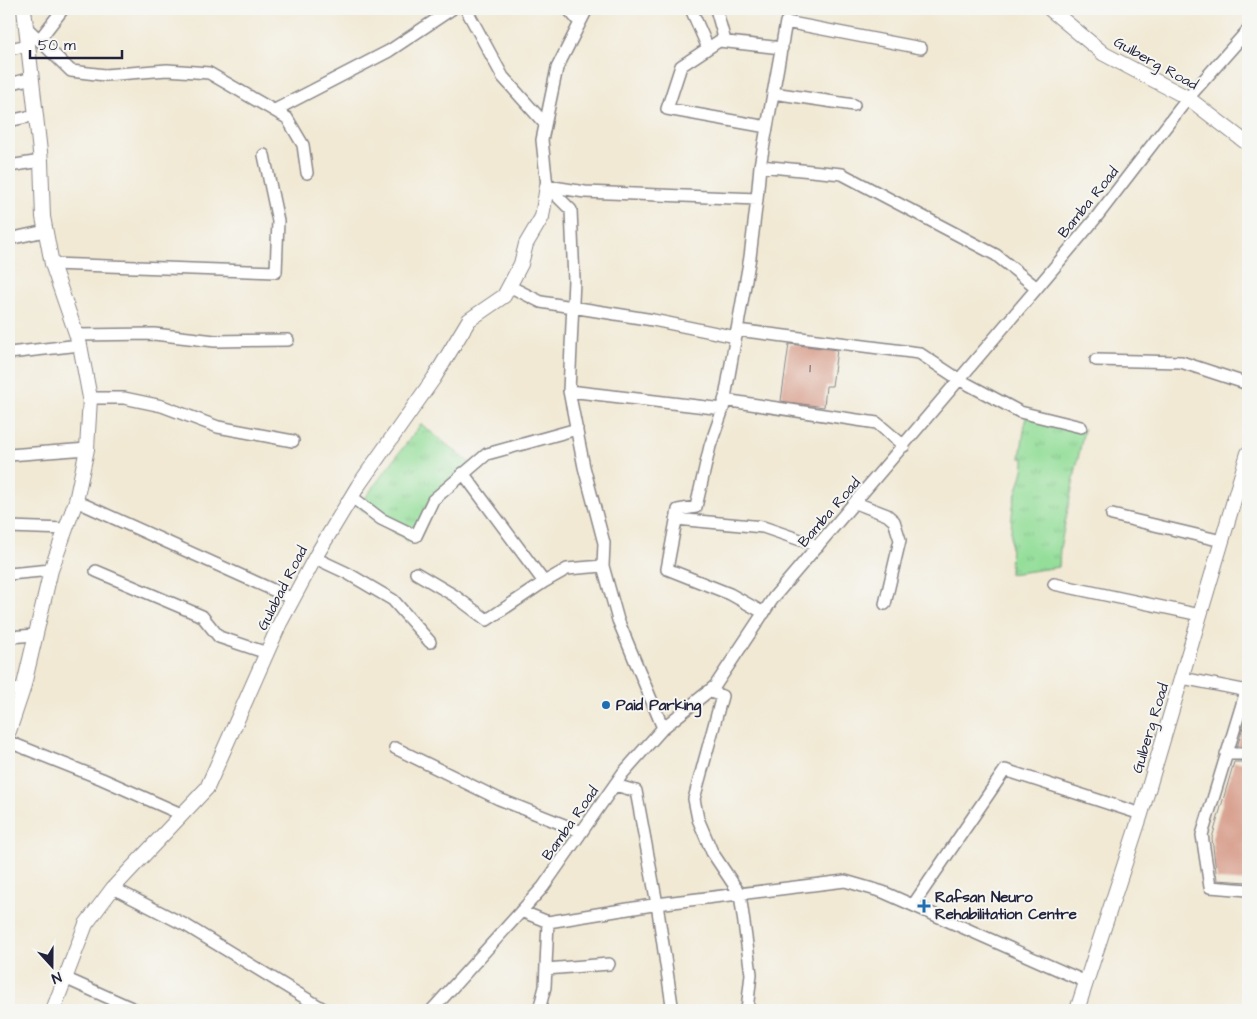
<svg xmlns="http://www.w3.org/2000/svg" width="1257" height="1019" font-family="'Architects Daughter',sans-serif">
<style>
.grass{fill:url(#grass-tufts);stroke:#5b806a}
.building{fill:#d59784}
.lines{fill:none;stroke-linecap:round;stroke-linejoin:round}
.minor-casing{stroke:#8a8688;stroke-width:14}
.tertiary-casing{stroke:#8a8688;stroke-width:16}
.minor{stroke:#fff;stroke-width:11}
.tertiary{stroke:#fff;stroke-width:14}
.poi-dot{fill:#1f6fb2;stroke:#f6f6f2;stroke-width:2}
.labels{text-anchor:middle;stroke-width:4;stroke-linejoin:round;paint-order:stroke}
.number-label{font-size:12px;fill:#4f3f4d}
.street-label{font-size:15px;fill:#22223b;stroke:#f6f6f2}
.poi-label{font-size:15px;font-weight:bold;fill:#22223b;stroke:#f6f6f2;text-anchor:start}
</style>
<defs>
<pattern id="grass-tufts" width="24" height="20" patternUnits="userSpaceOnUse" patternTransform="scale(1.25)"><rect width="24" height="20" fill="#94de9a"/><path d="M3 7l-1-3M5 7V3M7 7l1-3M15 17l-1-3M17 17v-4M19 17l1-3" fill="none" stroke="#7fbe86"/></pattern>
</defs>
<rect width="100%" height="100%" fill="#f6f6f2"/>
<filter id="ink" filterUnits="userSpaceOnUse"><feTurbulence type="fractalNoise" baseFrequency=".02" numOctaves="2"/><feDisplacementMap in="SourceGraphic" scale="10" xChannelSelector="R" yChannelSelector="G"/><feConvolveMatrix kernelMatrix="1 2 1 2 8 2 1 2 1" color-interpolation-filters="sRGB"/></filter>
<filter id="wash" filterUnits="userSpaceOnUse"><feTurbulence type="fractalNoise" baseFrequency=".0096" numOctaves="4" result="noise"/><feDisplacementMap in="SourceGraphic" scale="20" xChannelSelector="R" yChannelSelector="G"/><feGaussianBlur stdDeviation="1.12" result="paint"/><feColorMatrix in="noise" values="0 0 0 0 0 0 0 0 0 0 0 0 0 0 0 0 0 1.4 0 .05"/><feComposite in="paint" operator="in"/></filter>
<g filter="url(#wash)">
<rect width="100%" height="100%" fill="#f1e9d4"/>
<path class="grass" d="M1026,417l58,12 -24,119 -1,19 -49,7c1,-22 0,-45 3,-67 2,-17 12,-33 11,-49h-4z
M421,424l49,39 -61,79 -51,-35z"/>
<g id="blocks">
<path class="building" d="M789,344l48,6 -5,36h-6l-2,21 -43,-6z
M1247,713l1,34 -11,-1 1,-2z
M1248,762v120l-31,-2 -5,-42 22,-76z"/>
</g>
</g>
<g filter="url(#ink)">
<use href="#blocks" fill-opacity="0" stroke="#8a8688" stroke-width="1"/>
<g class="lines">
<g class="minor-casing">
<path id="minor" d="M466,9l37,68 42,47
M568,9l12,14
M587,9l-30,59 -15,72 5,46 38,6 172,7 3,-33 26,-144 135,26
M691,9l17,39
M716,9l9,32
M28,29l43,42 34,4 62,-5 42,3 78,45 16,27 4,28
M39,40l24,-31
M9,49l20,-4
M9,84l23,-6
M773,93l81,12
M275,110l114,-59 63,-42
M9,121l27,-6
M767,127l-100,-18 14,-43 38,-25 63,7
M9,166l32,-5
M760,166l82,8 154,81 41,33
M547,186l24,24 3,70 -5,111 15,76 20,76 -1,23 15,54 45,108
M757,199l-7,58 -13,73 182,23 41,27 60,32 61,15
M9,239l36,-8
M52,264l224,8 2,-51 -14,-66
M509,286l32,16 112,18 83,17
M737,330l-14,79 -13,37 -14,61 -18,3 -11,59 63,25 34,19
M77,335l77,-1 61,7 73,-1
M9,353l71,-8
M1096,360l85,2 67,22
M569,391l154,18
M90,398h34l38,8 56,21 75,14
M724,400l153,23 27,23
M9,455l78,-6
M463,473l81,109 23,-13 36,-3
M352,497l29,22 35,17 17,-36 54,-46 90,-25
M76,501l217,98
M856,503l31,12 7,6 6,19 -15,64
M1112,515l110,26
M676,519l87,8 55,19
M9,527l57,2
M315,558l32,15 46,27 37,42
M96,571l106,45 17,21 48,16
M416,573l39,23 32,24 57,-38
M9,574l42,-4
M1054,584l146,31
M9,637l26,-2
M1182,678l66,13
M9,690l14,-1
M708,691l14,5 -28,103 4,20 14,33 28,42 11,80 -4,36
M1246,691l-44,144 8,52 38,3
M9,742l93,37 79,35
M395,748l104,51 83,33
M1226,754h22
M615,785l21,6 21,113 15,101
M113,888l74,38 138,84
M913,905l92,-135 136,44
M521,911l27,11 117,-19 180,-22 38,11 203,90
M546,969l63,-5
M67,979l69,31
M432,1010l111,-123 80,-114 40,-45 52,-42 59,-89 263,-309 58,-69 93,-121 60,-68
M539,1010l6,-23 3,-65"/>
</g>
<g class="tertiary-casing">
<path id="tertiary" d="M1050,9l54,45 84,44 60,46
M9,731l14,-42 28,-119 25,-69 11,-52 3,-51 -10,-53 -28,-81 -9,-47 -2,-56 -17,-152
M53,1010l33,-86 27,-36 94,-100 73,-165 37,-69 41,-68 76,-108 35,-58 35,-24 17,-32 5,-20 16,-27 5,-31
M1077,1010l64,-196 107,-361"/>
</g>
<use href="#minor" class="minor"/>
<use href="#tertiary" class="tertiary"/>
</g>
</g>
<g class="poi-dot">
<circle cx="606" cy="705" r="5"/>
<path d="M921.5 898.5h5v5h5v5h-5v5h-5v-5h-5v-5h5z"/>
</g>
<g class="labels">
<g class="number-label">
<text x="810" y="372">1</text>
</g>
<g class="street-label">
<text transform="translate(1156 63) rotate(29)" y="5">Gulberg Road</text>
<text transform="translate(1088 202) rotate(-51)" y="5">Bamba Road</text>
<text transform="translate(829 512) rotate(-49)" y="5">Bamba Road</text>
<text transform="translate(282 588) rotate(-63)" y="5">Gulabad Road</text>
<text transform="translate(1150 728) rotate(-73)" y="5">Gulberg Road</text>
<text transform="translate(570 823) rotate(-55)" y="5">Bamba Road</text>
</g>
<g class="poi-label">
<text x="616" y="710">Paid Parking</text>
<text x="935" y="902">Rafsan Neuro<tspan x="935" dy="17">Rehabilitation Centre</tspan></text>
</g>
</g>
<rect width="1257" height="1019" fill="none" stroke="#f6f6f2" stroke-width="30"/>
<g transform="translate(52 966) rotate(159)" stroke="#f6f6f2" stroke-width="4" paint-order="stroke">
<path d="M0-4L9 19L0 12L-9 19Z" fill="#22223b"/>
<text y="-8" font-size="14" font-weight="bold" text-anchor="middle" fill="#22223b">N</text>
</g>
<path d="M30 50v8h92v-8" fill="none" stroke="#22223b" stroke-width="2.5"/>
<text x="38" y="50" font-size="15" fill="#22223b" stroke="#f6f6f2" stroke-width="4" paint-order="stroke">50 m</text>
</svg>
